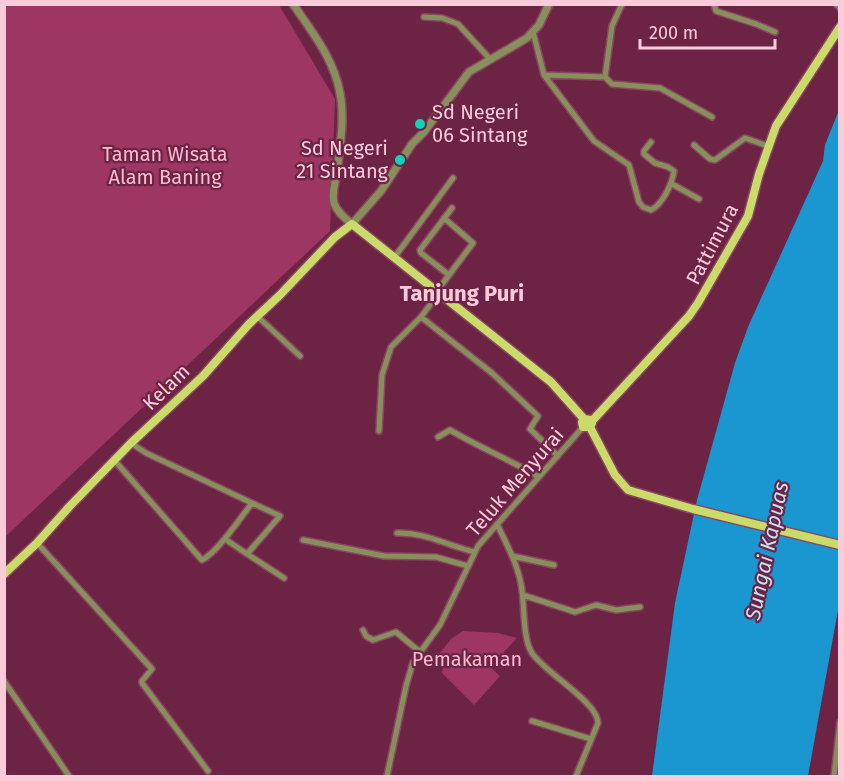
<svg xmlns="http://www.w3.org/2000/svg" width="844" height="781" font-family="'Fira Sans',sans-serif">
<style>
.green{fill:#9d3663}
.water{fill:#1a97d1}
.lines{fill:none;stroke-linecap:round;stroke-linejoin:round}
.minor-casing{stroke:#894662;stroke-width:8}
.tertiary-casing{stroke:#894662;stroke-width:10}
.primary-casing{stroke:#894662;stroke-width:11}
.minor{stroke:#87905b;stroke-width:5}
.tertiary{stroke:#87905b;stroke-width:7}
.primary{stroke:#cadb69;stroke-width:8}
.poi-dot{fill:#0dd5b5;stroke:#6d2444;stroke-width:2}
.labels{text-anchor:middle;stroke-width:4.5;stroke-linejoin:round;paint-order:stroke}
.poi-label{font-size:20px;fill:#faccdb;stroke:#6d2444;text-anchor:start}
.park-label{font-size:20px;fill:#fabad0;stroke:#6d2444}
.street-label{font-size:20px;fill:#faccdb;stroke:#6d2444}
.water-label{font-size:21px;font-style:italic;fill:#c7e3f6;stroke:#6d2444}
.quarter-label{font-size:22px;font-weight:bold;fill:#faccdb;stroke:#6d2444}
</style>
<rect width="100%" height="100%" fill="#6d2444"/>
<path class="green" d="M5,5h274l56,94 -5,132 -325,306z
M463,631l35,2 19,5 -27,29 10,9 -26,29 -32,-32 1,-6 -4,-4 -1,-8 13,-16z"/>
<path class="water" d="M839,110l1,489 -32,177h-156l23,-173 22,-103 38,-137 13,-36 75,-166 2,-16z"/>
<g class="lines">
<g class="minor-casing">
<path id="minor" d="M714,4l2,7 40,13 19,8
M836,4l4,4
M424,17l18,1 16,6 32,35
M533,32l11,43 50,66 35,24 10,37 4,5 8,3c12,-6 21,-26 23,-39l-6,-4 -13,-4 -11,-9v-3l7,-9
M544,75l61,2 7,7 48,4 52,29
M605,77l7,-51 10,-22
M694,145l16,14 5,1 30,-22 23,8
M672,184l27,15
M394,258l59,-80
M449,275l-28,-22 -1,-3 32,-42
M437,291l36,-48 -29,-25
M257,316l43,40
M421,317l71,56 46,43 -8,13 28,27
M379,431l3,-56 9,-28 30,-30 18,-24
M438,437l12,-7c29,17 60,30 89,47
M115,461l87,99c15,-7 39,-43 50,-57l-106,-50 -15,-10
M252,503l28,13 -33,38 37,24
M497,524c9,19 20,39 24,60 4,19 1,54 11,69 12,19 66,49 66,70l-22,53
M397,533c28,-1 51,13 78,19
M225,539l22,15
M303,540l81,16 52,1 32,9
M37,543l115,126 -10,12v2l66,88
M512,556l42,9
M523,595l52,17 21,-7 20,5 24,-3
M363,630l3,6 7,4 23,-8 24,20
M4,681l65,95
M532,721l59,18
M387,776l19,-90 7,-24 27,-37 38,-79 105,-119
M834,776l6,-54"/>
</g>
<g class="tertiary-casing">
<path id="tertiary" d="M293,4c19,28 41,55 47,89 5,25 0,54 -3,78 -1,11 -6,21 -3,32 3,9 11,15 18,21l29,-33 31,-47 12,-12 45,-60 58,-34 12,-13 10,-21"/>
</g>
<g class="primary-casing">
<path id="primary" d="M592,421l97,-105 9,-13 50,-87 11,-42 17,-48 64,-99
M590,427l25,48 13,15 65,19 147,36
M4,574l33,-31 32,-36 62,-64 72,-67 46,-52 31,-29 55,-58 17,-13 199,158 33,37 7,1 1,3 -2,4h-7l-1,-5 2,-3"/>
</g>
<use href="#minor" class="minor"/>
<use href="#tertiary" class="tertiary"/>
<use href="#primary" class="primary"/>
</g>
<g class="poi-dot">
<circle cx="420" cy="124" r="6"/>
<circle cx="400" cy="160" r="6"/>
</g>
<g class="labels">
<g class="poi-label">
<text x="432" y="119">Sd Negeri<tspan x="432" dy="23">06 Sintang</tspan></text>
<text x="388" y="155" text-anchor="end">Sd Negeri<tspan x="388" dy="23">21 Sintang</tspan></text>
</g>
<g class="park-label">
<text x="165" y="161">Taman Wisata<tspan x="165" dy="23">Alam Baning</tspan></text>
<text x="467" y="666">Pemakaman</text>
</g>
<g class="street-label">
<text transform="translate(712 244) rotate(-62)" y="7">Pattimura</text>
<text transform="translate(166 387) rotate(-44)" y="7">Kelam</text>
<text transform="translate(515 482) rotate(-49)" y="7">Teluk Menyurai</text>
</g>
<g class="water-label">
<text transform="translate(767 551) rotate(-78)" y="7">Sungai Kapuas</text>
</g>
<g class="quarter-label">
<text x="462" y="301">Tanjung Puri</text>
</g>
</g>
<rect width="844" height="781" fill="none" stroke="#faccdb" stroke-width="12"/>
<path d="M640 39v9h135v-9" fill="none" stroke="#faccdb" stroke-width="3"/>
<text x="649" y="39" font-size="18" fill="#faccdb" stroke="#6d2444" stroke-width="4.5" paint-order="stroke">200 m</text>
</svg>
